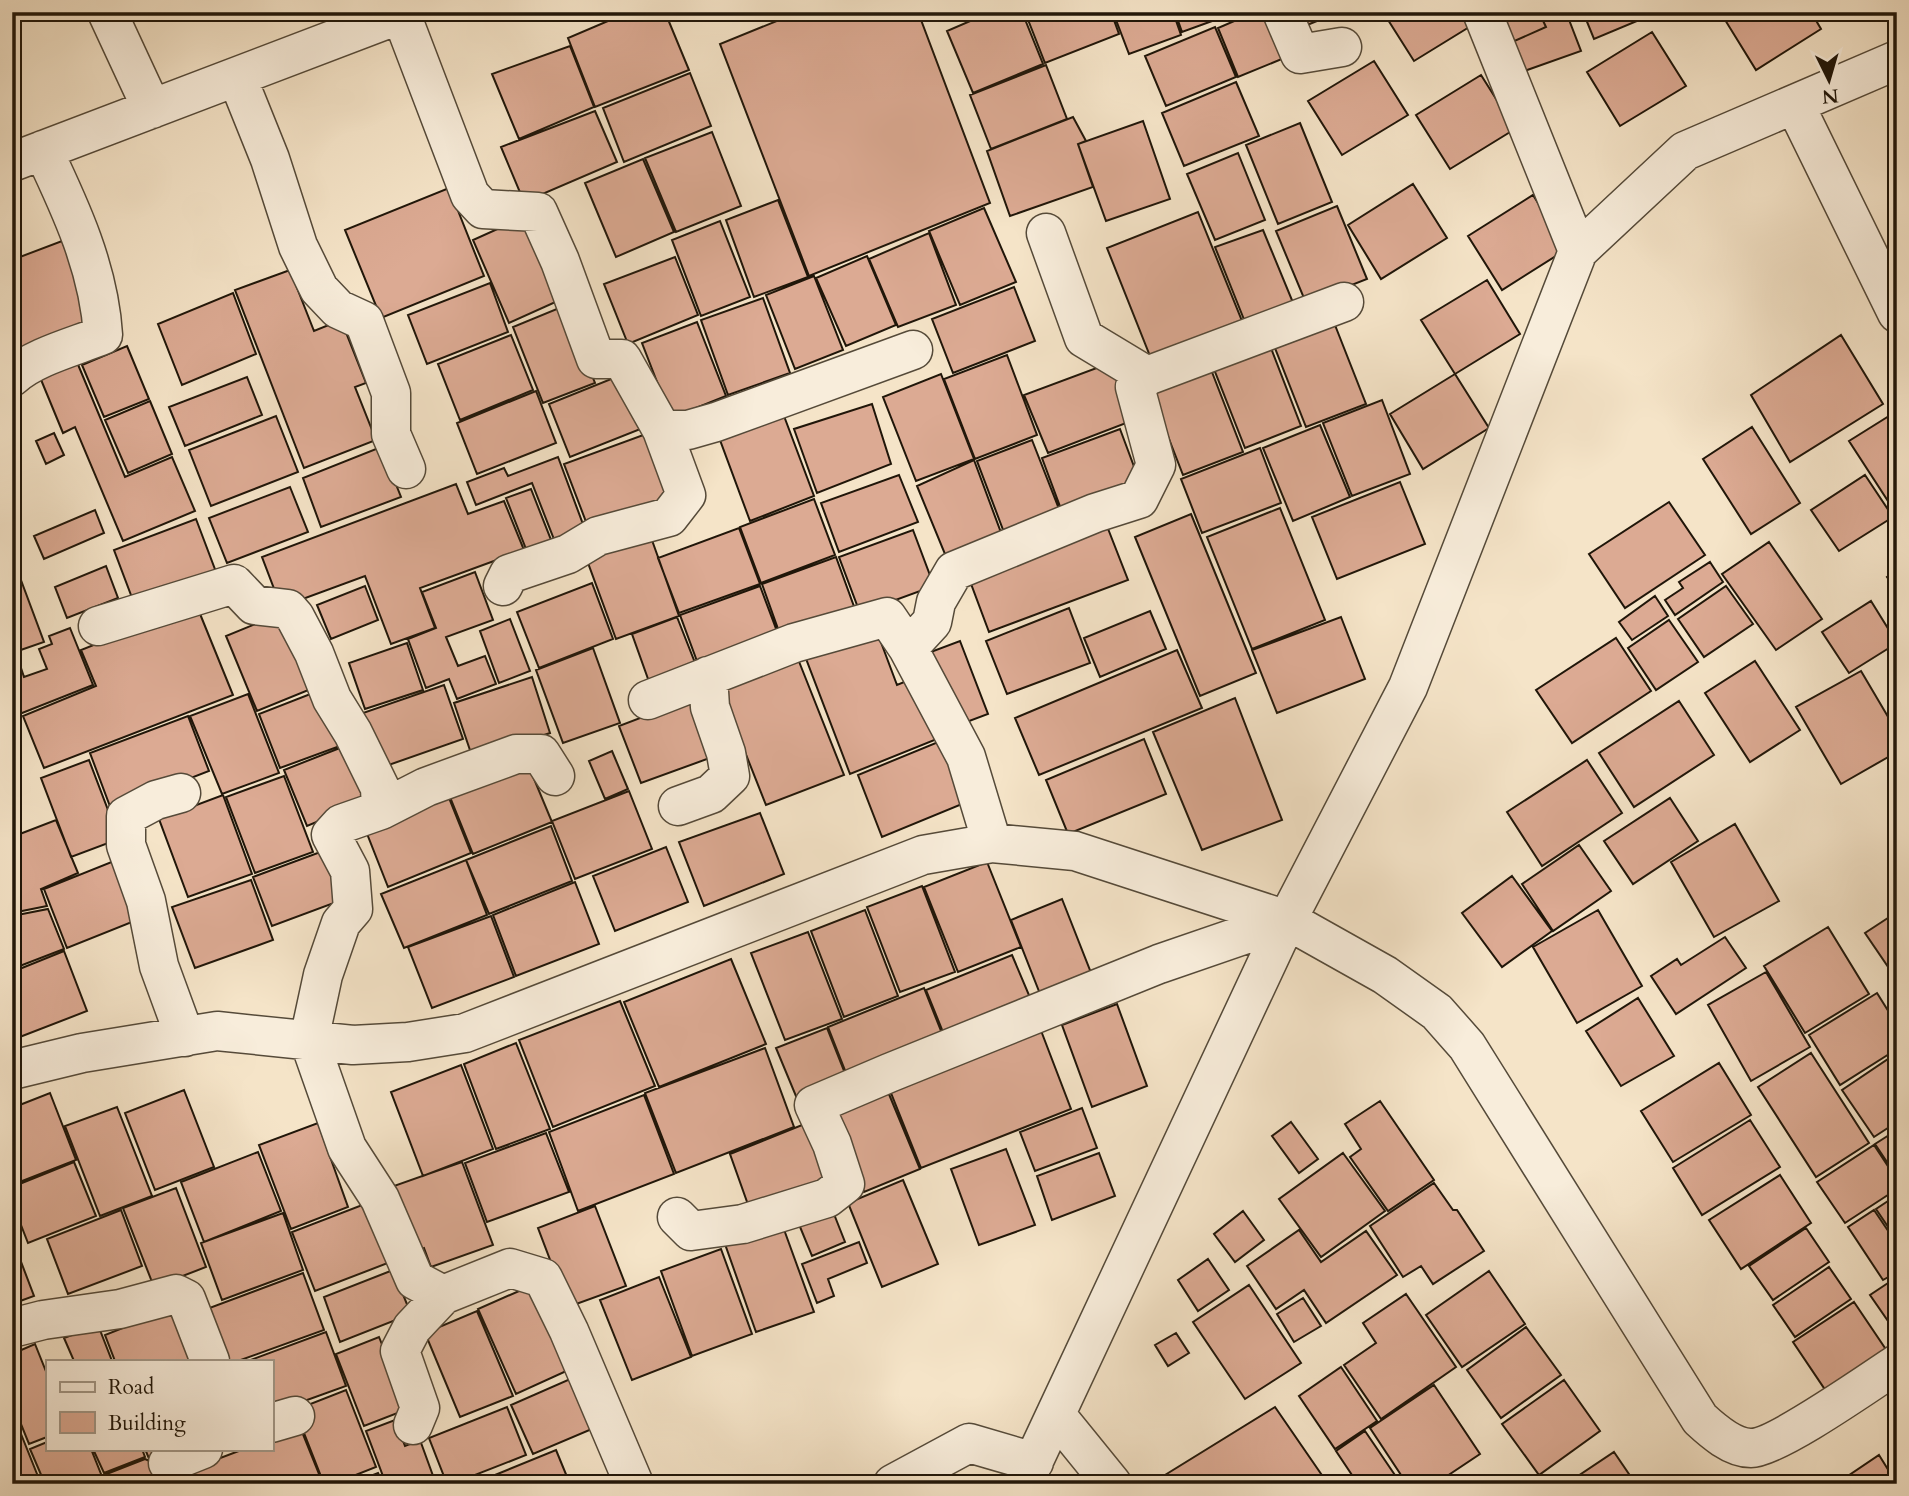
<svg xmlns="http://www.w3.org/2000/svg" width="1909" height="1496" font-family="Cardo,serif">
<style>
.building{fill:#dcaa93;stroke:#201609;stroke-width:2}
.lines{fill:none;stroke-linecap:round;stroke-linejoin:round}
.minor-casing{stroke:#554a39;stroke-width:41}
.minor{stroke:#f8eddb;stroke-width:38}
</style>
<rect width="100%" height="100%" fill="#f5e4c8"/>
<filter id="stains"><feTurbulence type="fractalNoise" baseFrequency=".00286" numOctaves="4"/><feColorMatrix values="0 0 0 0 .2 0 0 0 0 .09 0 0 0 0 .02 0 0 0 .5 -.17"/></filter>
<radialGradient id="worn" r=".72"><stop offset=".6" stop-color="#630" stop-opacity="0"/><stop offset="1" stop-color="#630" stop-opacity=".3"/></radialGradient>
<path class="building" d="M629,12h36l24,58 -94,37 -27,-69z
M799,12h119l72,191 -181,73 -89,-232z
M991,12h31l21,52 -70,29 -26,-62z
M1025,12h86l8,22 -74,29z
M1113,12h60l8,23 -52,19z
M1175,12h62l-55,20z
M1255,12h16l18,44 -51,21 -20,-49z
M1293,12h46l-39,16z
M1383,12h90l6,9 -65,40z
M1494,12h21l-16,7 11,24 36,-16 -7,-15h27l15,39 -65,23z
M1515,12h24l7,15 -36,16 -11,-24z
M1583,12h50l4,9 -43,18z
M1648,12h18l-15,6z
M1728,12h83l10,17 -65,41 -34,-55z
M1215,27l21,50 -70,29 -21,-50z
M1652,32l34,54 -66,40 -33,-54z
M570,46l24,61 -75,32 -27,-65z
M1374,61l34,54 -66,40 -34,-54z
M1046,65l21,54 -76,30 -21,-54z
M690,73l21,53 -87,36 -21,-54z
M1481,75l34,54 -65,40 -34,-54z
M1236,82l23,54 -75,30 -22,-53z
M595,111l22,51 -93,40 -23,-55z
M1073,117l13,24 -8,3 15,43 -83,29 -23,-65z
M1143,121l27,78 -64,22 -28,-77z
M1300,123l32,79 -54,22 -32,-79z
M712,132l29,74 -65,26 -31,-74z
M1238,153l27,67 -50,20 -28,-66z
M643,159l31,73 -58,25 -31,-74z
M1413,184l34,54 -66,41 -33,-54z
M449,188l35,88 -103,42 -36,-88z
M1533,195l34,54 -65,41 -34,-54z
M778,200l30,77 -54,20 -28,-77z
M1337,206l30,73 -61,24 -30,-72z
M984,208l32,74 -56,23 -31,-74z
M1198,212l46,114 -92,35 -45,-113z
M524,217l36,83 -51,23 -36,-83z
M720,221l30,76 -49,19 -29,-76z
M1263,230l31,75 -47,22 -32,-80z
M929,233l27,72 -58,22 -29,-68z
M62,241l34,85 -84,33v-99z
M867,256l29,69 -50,21 -30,-68z
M675,257l23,58 -70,29 -24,-60z
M290,270l24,61 27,-11 25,63 -11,4 21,53 -72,28 -69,-178z
M814,276l29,74 -48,19 -29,-74z
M1487,280l33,54 -65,40 -34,-54z
M490,283l18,49 -81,32 -19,-49z
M1014,287l21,54 -82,32 -21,-54z
M233,293l23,61 -74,31 -24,-61z
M763,298l27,75 -62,22 -27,-75z
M564,306l31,77 -52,20 -30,-76z
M1333,320l33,84 -60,23 -33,-84z
M697,322l29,74 -55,22 -29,-75z
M511,335l22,55 -73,30 -22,-56z
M1841,335l42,69 -93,58 -39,-67z
M1269,343l32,83 -56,22 -33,-84z
M127,346l22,53 -45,18 -22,-52z
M74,355l51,122 47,-20 23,54 -72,30 -48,-114 -12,6 -26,-63z
M1007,355l30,80 -62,24 -31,-80z
M1110,363l24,57 -86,33 -24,-58z
M1210,367l33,85 -60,23 -33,-85z
M941,374l33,85 -58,22 -33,-84z
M1455,374l34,54 -66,41 -33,-55z
M621,375l22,53 -73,29 -21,-53z
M247,377l15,38 -77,31 -16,-39z
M536,391l20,52 -79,31 -20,-51z
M1382,400l28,74 -58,22 -29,-73z
M150,401l22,53 -44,19 -23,-53z
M872,404l19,60 -74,29 -23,-64z
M1897,411v104l-48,-74z
M276,416l22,56 -87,34 -22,-56z
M784,416l30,80 -64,25 -30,-81z
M1320,425l30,72 -57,24 -30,-73z
M1752,427l48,76 -49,31 -48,-75z
M1120,429l19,51 -78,29 -19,-51z
M54,433l10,22 -18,9 -10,-23z
M646,434l23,63 -81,30 -24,-63z
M1032,440l29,74 -56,21 -28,-74z
M381,447l20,50 -80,30 -18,-49z
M1260,448l21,55 -79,30 -21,-54z
M558,457l29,78 -30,12 -25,-64 -56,22 -9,-23 37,-14 4,8z
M974,460l29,78 -56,21 -30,-73z
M899,475l19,47 -79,30 -18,-49z
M1865,475l28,42 -54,34 -28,-41z
M1400,482l25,62 -88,35 -25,-62z
M456,484l12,30 36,-13 20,49 -104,38 15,40 -44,16 -26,-68 -84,31 -19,-50z
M290,487l18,45 -81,31 -18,-45z
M531,489l22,56 -25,9 -22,-56z
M814,499l21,56 -74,28 -21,-56z
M1669,502l36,53 -80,53 -36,-54z
M1280,508l45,112 -73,29 -45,-112z
M95,510l9,23 -60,26 -10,-23z
M1191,514l65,159 -56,23 -65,-159z
M196,519l20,53 -82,31 -20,-53z
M1105,521l23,59 -139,52 -22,-59z
M739,528l21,56 -81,29 -21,-55z
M648,529l31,87 -63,23 -32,-87z
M913,530l21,56 -74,27 -21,-56z
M1769,542l53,77 -46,31 -54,-76z
M12,556l32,86 -32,11z
M836,557l20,55 -74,28 -20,-56z
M1710,562l13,20 -48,33 -10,-15 18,-12 -4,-6z
M106,566l12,32 -51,20 -12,-31z
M1897,570v21l-10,-14z
M475,572l18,48 -47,17 12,29 27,-10 11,28 -39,15 -8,-20 -23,9 -18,-49 28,-11 -14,-36z
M592,583l21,56 -74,29 -22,-56z
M365,586l13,34 -47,19 -14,-34z
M760,586l21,56 -80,30 -21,-57z
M1726,586l27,38 -49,33 -26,-38z
M1655,596l13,20 -36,24 -13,-18z
M1871,601l26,42 -48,30 -27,-41z
M196,604l37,91 -189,73 -21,-52 73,-30 -15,-36z
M1069,608l21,55 -83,31 -21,-53z
M1150,611l16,38 -66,28 -16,-39z
M280,614l31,75 -54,22 -31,-75z
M677,617l22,56 -47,17 -20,-56z
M1341,617l24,62 -88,34 -25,-63z
M510,619l20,52 -31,12 -19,-52z
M1669,620l29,42 -42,28 -28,-42z
M70,628l23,57 -81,32v-49l8,-3 4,12 23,-8 -8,-20 13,-5 -3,-8z
M876,629l21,56 17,-7 23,61 -87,35 -45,-118z
M1616,638l35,53 -79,52 -36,-53z
M960,641l28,73 -32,12 -28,-73z
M407,643l16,47 -58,19 -16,-46z
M593,648l27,75 -57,20 -27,-73z
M1177,650l25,58 -163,67 -24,-57z
M798,659l46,116 -78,30 -46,-116z
M1755,661l45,69 -50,32 -45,-69z
M1861,671l36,61v20l-56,32 -45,-77z
M532,677l18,56 -77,26 -19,-56z
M444,685l19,54 -83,29 -20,-54z
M318,691l22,55 -60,22 -21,-54z
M248,694l31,79 -57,21 -32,-78z
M695,697l23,58 -77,28 -22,-57z
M1235,698l47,122 -80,30 -49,-118z
M1679,701l35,54 -80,52 -35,-54z
M188,716l21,55 -98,38 -21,-56z
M1144,739l22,55 -98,40 -22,-54z
M943,740l24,62 -85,35 -24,-62z
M350,744l22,55 -65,27 -23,-56z
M612,751l16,38 -23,10 -16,-38z
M89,760l30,79 -48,18 -30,-79z
M1587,760l35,53 -80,53 -35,-54z
M527,762l25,60 -79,32 -25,-62z
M284,776l29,76 -58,21 -29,-76z
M629,791l23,58 -77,30 -23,-58z
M447,793l24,60 -83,34 -24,-61z
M223,795l29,79 -64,23 -29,-78z
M1670,798l28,43 -65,43 -29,-43z
M760,813l24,61 -80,32 -25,-64z
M56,820l22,53 -37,16 6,17 -35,7v-76z
M1735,824l44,77 -65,36 -43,-75z
M551,826l21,55 -83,33 -23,-54z
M1579,845l32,46 -58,40 -31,-47z
M666,847l22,55 -73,29 -22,-55z
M323,851l19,49 -70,26 -19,-49z
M119,859l23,59 -75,30 -23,-59z
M466,860l21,55 -83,33 -23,-54z
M987,862l34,85 -63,25 -34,-85z
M1512,876l40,55 -50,36 -40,-54z
M251,880l22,60 -78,28 -23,-61z
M575,882l24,62 -83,32 -23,-61z
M922,886l33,86 -55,20 -33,-85z
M1062,899l33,84 -51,21 -33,-84z
M48,909l16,40 -52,20v-53z
M865,910l33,86 -54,21 -33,-86z
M1598,910l44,76 -65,37 -44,-76z
M1897,912v68l-32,-47z
M491,916l23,61 -82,31 -24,-61z
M1828,927l41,67 -64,39 -41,-67z
M808,932l34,87 -57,21 -34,-87z
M1725,937l21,31 -70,46 -25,-38 26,-17 4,6z
M64,951l23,60 -75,29v-68z
M1012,955l22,52 -87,35 -21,-52z
M731,959l35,85 -107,43 -35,-85z
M1766,972l44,75 -59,34 -43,-76z
M924,988l21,53 -97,37 -20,-51z
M1877,993l20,32v24l-57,36 -31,-50z
M1638,998l36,58 -53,30 -35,-55z
M620,1001l35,85 -102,41 -34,-87z
M1117,1004l30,82 -55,21 -30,-82z
M827,1028l21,53 -50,20 -22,-53z
M1040,1028l31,81 -150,59 -32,-80z
M516,1043l34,86 -54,20 -32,-85z
M765,1048l29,79 -118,46 -31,-80z
M1811,1053l58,90 -53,34 -58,-90z
M1897,1053v69l-23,15 -32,-47z
M1719,1063l32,52 -78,47 -32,-51z
M461,1065l32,84 -70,27 -32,-84z
M886,1087l34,82 -56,23 -33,-83z
M184,1090l30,77 -59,23 -30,-77z
M50,1093l26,67 -64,25v-77z
M644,1095l30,79 -96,37 -29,-79z
M1380,1101l54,79 -46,31 -38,-54 11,-8 -16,-25z
M117,1107l35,89 -52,20 -35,-90z
M1082,1108l15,40 -62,23 -15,-39z
M1750,1120l30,47 -78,48 -29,-47z
M812,1121l23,59 -84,33 -21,-59z
M1291,1122l27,37 -19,14 -27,-37z
M318,1123l30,84 -57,22 -32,-84z
M1897,1130v47l-22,-33z
M546,1133l23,59 -82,30 -22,-59z
M1874,1145l23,35v9l-52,34 -28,-41z
M1006,1149l29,76 -56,20 -28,-76z
M258,1152l23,59 -77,31 -23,-60z
M1099,1153l16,43 -63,24 -15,-44z
M1343,1153l42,58 -64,46 -42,-58z
M74,1162l22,54 -68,27 -16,-41v-15z
M462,1162l31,83 -62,22 -7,-19 -9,4 -24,-65z
M1780,1175l31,48 -70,46 -32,-49z
M903,1180l35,84 -56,23 -34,-84z
M1434,1183l19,27h4l27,41 -51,33 -12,-18 -18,11 -33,-51z
M176,1188l30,79 -52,20 -31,-79z
M1897,1195v45l-21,-31z
M370,1202l23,59 -78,30 -23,-59z
M595,1206l31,80 -58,21 -30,-79z
M832,1209l13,33 -33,14 -14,-34z
M121,1210l21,56 -74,28 -21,-55z
M1874,1210l23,34v28l-14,8 -35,-53z
M1243,1211l21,29 -29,22 -21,-28z
M283,1213l20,57 -81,30 -21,-57z
M782,1224l32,88 -58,20 -31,-88z
M1806,1228l23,34 -56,38 -24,-34z
M1299,1230l22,32 45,-31 31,44 -71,48 -22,-33 -28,19 -29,-43z
M12,1238l22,58 -22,8z
M859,1242l8,21 -39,16 6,17 -17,7 -15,-39z
M721,1249l31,85 -60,22 -31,-85z
M1208,1259l21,31 -31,21 -20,-31z
M1829,1267l22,32 -56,38 -22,-32z
M393,1270l18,44 -71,28 -16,-45z
M1489,1271l36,53 -63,43 -36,-52z
M303,1273l21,57 -86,31h-15l-19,-51z
M659,1277l32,80 -59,23 -32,-80z
M1897,1277v57l-27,-39z
M535,1284l38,84 -57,26 -38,-85z
M1249,1285l52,78 -56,36 -52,-77z
M1406,1294l50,73 -75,52 -37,-54 32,-22 -13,-20z
M1303,1298l18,28 -27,16 -17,-28z
M1854,1302l33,49 -61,40 -33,-49z
M178,1306l22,55h-85l-10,-26z
M477,1311l36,85 -53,21 -35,-84z
M98,1325l14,36h-38l-10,-23z
M1526,1327l35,48 -60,43 -34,-48z
M326,1332l20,54 -75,27v-52h-23z
M1176,1333l13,20 -21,13 -13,-21z
M379,1337l29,72 -44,17 -28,-72z
M35,1344l12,30v63l-18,7 -17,-42v-48z
M1341,1367l36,54 -42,28 -36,-53z
M577,1376l22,50 -66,28 -22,-49z
M1564,1380l36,51 -61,44 -37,-51z
M1434,1385l46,69 -45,30h-28l-37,-56z
M346,1390l30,77 -43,17h-9l-29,-74z
M507,1407l19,48 -74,29h-5l-18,-46z
M1275,1407l53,77h-157l-6,-9z
M395,1420l10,26 15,-6 16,44h-50l-20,-53z
M17,1424l24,60h-29v-58z
M300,1427l23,57h-126l-6,-15 53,-20h27v-11z
M1365,1431l36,53h-43l-22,-33z
M47,1442v7h44l14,35h-60l-15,-35z
M93,1449h49l3,8 -41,16z
M145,1449h36l-31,12z
M556,1450l14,34h-97z
M1614,1452l19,28 -6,4h-61z
M1879,1455l18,29h-61z
M145,1459l7,3 9,20 -53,2 -4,-9z
M378,1473l5,11h-33z
M1483,1477l4,7h-14z"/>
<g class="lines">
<g class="minor-casing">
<path id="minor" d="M107,12l45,97
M1282,12l18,42 42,-7
M1482,12l96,239
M401,14l69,181 13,14 55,3 22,49 36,98h26l40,71h26l28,-8 197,-72
M237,77l33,82 28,87 21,43 19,20 26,12 27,72v41l15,35
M1795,105l102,208
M12,162l394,-150
M1046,233l38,105 63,38
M12,377c21,-20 64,-31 91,-42 -4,-66 -32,-126 -60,-185
M503,586l6,-12 59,-20 30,-18 71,-19 17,-22 -24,-65
M98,626l136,-42 20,21 34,4 7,8 19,36 18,46 21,34 27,55 1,22 -40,14 -10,11 19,36 3,38 -12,14 -18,52 -14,65 38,108 33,51 35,81 28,15 67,-27 33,10 26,53 65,153
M908,648l24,-26 4,-20 18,-31 141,-58 44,-14 17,-34 -21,-78 12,-11 197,-74
M648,700l146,-57 93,-26 21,31 58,109 26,86
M181,793l-25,7 -30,16v29l20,56 13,65 26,71
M678,806l33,-12 19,-18 -4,-23 -16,-46 -2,-31
M381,810l45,-23 90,-33h25l14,22
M12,1070l70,-17 135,-22 136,14 55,-3 57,-9 458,-178 69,-12 83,8 212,69 98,55 52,37 30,34 233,373c13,12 32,29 51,29 25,0 120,-67 146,-84
M677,1217l14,14 52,-7 84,-26 18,-14 -13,-40 -18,-39 75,-32 270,-109 128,-44
M12,1328l31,-8 77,-11 56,-15 10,5 24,62
M1056,1415l56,69
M271,1423l24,-7
M413,1425l7,-17 -20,-57 12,-23 31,-33
M168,1463l35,-14
M893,1484l76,-41 65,19
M1023,1484l264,-564 121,-233 170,-436 107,-100 212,-91"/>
</g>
<use href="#minor" class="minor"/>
</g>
<rect width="1909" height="1496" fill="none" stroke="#f5e4c8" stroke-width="42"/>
<rect x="14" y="14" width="1881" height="1468" fill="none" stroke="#201609" stroke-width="3.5"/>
<rect x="21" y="21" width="1867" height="1454" fill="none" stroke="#201609" stroke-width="2"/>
<rect x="46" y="1360" width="228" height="91" fill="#f8eddb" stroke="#a29787" stroke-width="2"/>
<rect x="60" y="1382" width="35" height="10" fill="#f8eddb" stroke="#a29787" stroke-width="2"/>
<text x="108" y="1394" font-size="21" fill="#201609">Road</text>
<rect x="60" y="1412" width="35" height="21" fill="#dcaa93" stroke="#a29787" stroke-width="2"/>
<text x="108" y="1430" font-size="21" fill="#201609">Building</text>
<g transform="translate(1829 80) rotate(175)" stroke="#f8eddb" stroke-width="5" paint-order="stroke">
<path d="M0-5L12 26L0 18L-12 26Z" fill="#201609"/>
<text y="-10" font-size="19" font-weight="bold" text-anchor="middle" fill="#201609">N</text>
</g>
<rect width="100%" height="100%" filter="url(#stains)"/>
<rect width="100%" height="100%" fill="url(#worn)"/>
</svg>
